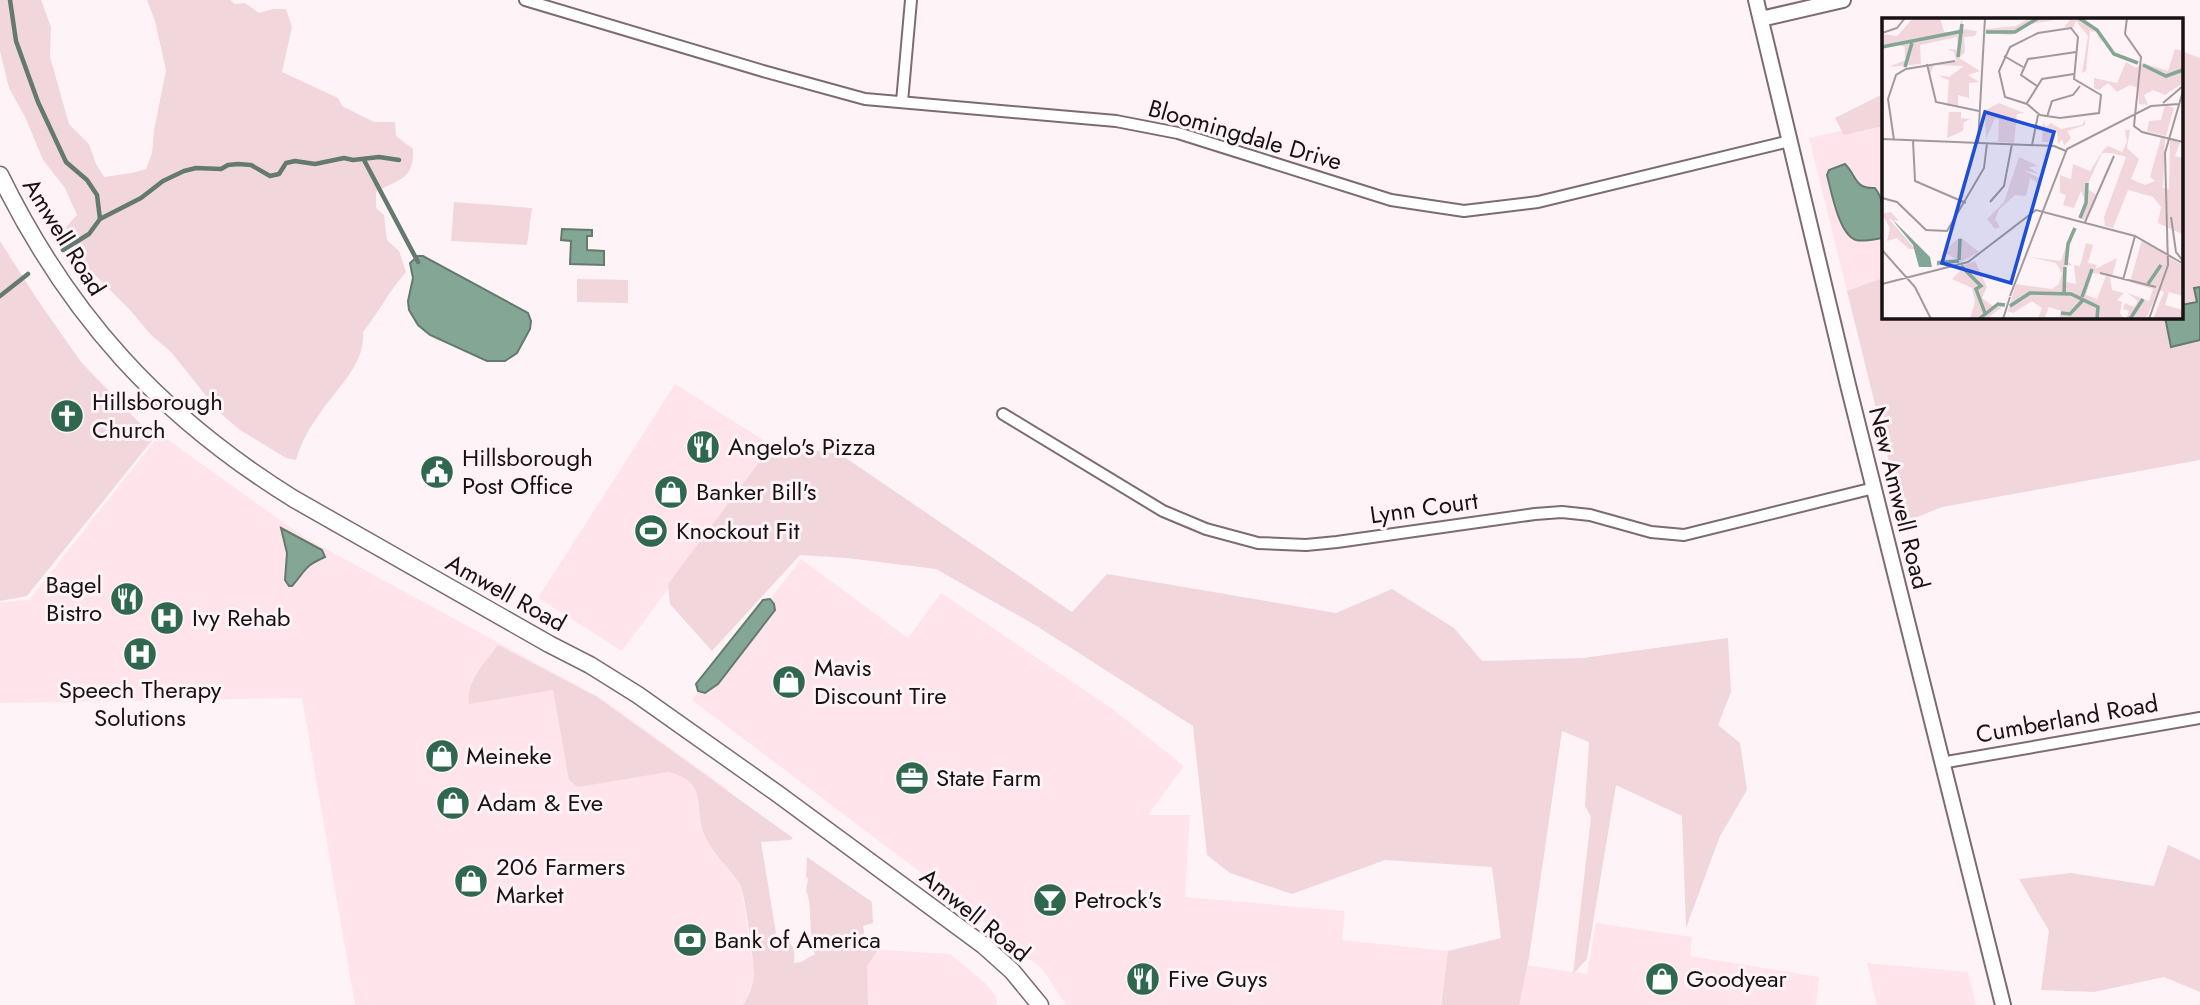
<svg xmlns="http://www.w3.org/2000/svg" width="2200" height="1005" font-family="Jost,sans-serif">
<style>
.built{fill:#ffe4eb}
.green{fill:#f1d6dc}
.water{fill:#84a694;stroke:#647a6e;stroke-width:2}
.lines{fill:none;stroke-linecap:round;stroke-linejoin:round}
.stream{stroke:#647a6e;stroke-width:4.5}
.minor-casing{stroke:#7c6c70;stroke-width:14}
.tertiary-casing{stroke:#7c6c70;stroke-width:18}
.secondary-casing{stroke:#7c6c70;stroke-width:19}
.minor{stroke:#fff;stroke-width:10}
.tertiary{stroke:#fff;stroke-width:14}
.secondary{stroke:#fff;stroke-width:16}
.labels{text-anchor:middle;stroke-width:6;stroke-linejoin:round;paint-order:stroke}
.street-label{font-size:24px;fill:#181214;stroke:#fef3f6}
.poi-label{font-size:24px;fill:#181214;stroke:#fef3f6;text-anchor:start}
.inset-river{fill:none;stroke:#84a694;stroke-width:3.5}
.inset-road{fill:none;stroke:#a2999c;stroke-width:2}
.view{fill:#1d4ed8;fill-opacity:0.15;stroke:#1d4ed8;stroke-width:3.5}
.inset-edge{fill:none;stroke:#181214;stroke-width:3.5}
</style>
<rect width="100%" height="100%" fill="#fef3f6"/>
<path class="built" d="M1883,121v161l-36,9 -38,-153z
M675,384l93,59 7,2 -153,206 -84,-53z
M160,434l144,103 298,162 125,90 27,183 -2,15 -9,18h-388l-53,-307 -302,5v-101l29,-2z
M801,559l107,79 33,-45 170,115 73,58 -36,49h42l-5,82 160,14 -3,29 106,11 -8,54h-374l-23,-35 -87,-71 -264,-199z
M1596,923l96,14 -2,19 129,21 -3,28h-369l78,-40 62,9z
M864,949l86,5 35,29 10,12 2,10h-138z
M1867,963l101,9 8,33h-99z"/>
<path class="green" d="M0,0h41l10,27 -1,30 19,67 20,20 7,20 8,13 28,-4 14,-4 6,-16 2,-23 12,-60 -11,-49 -8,-21h83l5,4 10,-1 14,10 14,-4h13l6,18 -10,45 56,26 4,8 32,16h21l1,14 17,13c1,32 -14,29 -37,43v16l8,7 3,25 12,11 7,21c-17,19 -27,40 -43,60 3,31 -26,56 -42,80 -11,15 -20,30 -25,48l-10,-2 -46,-28 -20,-17 -49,-61 -20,-17 -21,-25 -46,-46 -18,-37 11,-12 -12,-27 -22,-28 -18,-43 -16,-29 -9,-37z
M2181,51l19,7v402l-258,47 -32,13 -2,-7 -6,1 -55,-223 36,-13v39h298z
M1883,94v32l-39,9 -9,-17z
M454,202l78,6 -5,37 -76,-4z
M0,241l37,58 44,63 73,76 -127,158 -27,5z
M577,279l51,1v23l-51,-1z
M768,444l72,10 232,158 35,-38 229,39 56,-24 62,39 28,33 101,-3 145,-20 3,54 -13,33 22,18 7,47 -27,46 -34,92 -4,-112 -66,-31 -29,174 -14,15 18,-157 -6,-11 4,-64 -27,-11 -33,227 -10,47h-78l7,-54 53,-13 -9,-71 -107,-7 -93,34 -62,-21 -23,-18 -14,-129 -158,-101 -99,-56 -89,-11 -47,-3 -88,96 -42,-47 -2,-20 98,-131z
M498,645l99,52 196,141 -3,2 -29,2 15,91 -4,3c18,3 24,8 22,27l7,-1 14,-8c-7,-17 -2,-50 -9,-63l2,-12 -2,-3 1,-19 65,45 1,21 -10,3 2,11 13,5 -1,9 -10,15 1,39h-125c6,-9 10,-19 11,-30 0,-13 -9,-81 -14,-91 -10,-16 -28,-31 -35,-48 -12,-29 5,-54 -37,-64l-90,15 -9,-7 -16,-90 -84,14c-4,-22 17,-42 29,-59z
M2168,845l32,15v132l-36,-15 -70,15 -53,-2 8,-59 -30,-52 52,-6 83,13z"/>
<path class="water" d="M1845,164c12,12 9,25 30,24 11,14 8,33 8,50 -8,1 -20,4 -27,2 -17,-5 -25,-50 -29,-65l2,-5z
M562,229l30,1v6h-5v14l17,1v14l-34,-1 1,-23 -10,-1z
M418,256h5l105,57 3,8 -1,8 -13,24 -12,8h-18l-57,-26 -12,-10 -9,-15 -1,-9 5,-23 -3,-15z
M2200,287v53l-29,7 -6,-30h16v-12l16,-3 -3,-14z
M281,528l41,22 3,7c-21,9 -19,13 -33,29h-3l-4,-6 2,-27z
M770,599l4,5 1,6 -57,74 -13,9 -7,-2 -2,-7 67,-84z"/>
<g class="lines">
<path class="stream" d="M10,0l6,41 22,61 28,60 21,18 10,15 3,24 -11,15 -26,16
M364,160l54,102
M100,219l41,-21 22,-17 21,-10 12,-3 25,1 7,-4 10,-1 13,1 19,11 9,-2 7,-11 9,-2 20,3 29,-6 9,2 26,-3 20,3
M0,296l28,-22"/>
<g class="minor-casing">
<path id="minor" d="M525,0l238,71 102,28 251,22 62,12 213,67 73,11 74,-9 252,-61
M902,102l9,-102
M1003,414l160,97 43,18 52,14 48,2 31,-3 198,-28 27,-2 28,3 61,17 33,3 190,-47
M1941,763l259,-45"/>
</g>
<g class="tertiary-casing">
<path id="tertiary" d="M1756,0l92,385 155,620
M1761,19l82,-19"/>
</g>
<g class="secondary-casing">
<path id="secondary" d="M0,175c69,141 160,241 294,324l255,145 41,21 48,30 140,99 205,151 29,26 28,34"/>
</g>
<use href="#minor" class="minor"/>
<use href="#tertiary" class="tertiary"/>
<use href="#secondary" class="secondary"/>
</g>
<defs>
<g id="church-disc" transform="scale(1.75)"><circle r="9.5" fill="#30684f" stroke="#fef3f6"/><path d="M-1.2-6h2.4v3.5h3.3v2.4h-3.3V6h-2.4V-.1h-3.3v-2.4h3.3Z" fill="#fff"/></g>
<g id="restaurant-disc" transform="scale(1.75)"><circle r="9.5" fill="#30684f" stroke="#fef3f6"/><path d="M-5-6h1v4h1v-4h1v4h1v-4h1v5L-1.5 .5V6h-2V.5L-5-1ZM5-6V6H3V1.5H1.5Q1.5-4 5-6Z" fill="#fff"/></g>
<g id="civic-disc" transform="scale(1.75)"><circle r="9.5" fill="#30684f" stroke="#fef3f6"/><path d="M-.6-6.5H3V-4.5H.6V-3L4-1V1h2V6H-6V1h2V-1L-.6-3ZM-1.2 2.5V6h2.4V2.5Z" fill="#fff"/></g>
<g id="shop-disc" transform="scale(1.75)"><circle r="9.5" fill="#30684f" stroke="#fef3f6"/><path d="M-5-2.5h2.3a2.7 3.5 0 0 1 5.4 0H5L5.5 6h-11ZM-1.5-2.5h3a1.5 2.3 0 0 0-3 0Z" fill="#fff"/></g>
<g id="stadium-disc" transform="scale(1.75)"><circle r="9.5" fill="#30684f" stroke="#fef3f6"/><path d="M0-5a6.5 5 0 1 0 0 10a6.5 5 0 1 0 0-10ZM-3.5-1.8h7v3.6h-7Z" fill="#fff"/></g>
<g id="hospital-disc" transform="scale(1.75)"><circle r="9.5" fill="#30684f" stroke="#fef3f6"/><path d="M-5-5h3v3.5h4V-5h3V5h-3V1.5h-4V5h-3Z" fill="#fff"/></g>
<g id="office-disc" transform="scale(1.75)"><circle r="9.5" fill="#30684f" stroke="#fef3f6"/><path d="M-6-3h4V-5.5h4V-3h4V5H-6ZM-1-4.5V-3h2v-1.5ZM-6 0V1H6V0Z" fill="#fff"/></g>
<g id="bar-disc" transform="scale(1.75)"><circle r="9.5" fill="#30684f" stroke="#fef3f6"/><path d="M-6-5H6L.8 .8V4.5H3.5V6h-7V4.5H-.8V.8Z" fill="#fff"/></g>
<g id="bank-disc" transform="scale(1.75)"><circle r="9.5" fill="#30684f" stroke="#fef3f6"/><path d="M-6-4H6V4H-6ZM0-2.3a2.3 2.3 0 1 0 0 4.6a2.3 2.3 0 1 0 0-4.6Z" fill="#fff"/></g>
</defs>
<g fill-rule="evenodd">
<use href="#church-disc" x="67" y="416"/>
<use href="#restaurant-disc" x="703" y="447"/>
<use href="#civic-disc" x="437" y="472"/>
<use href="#shop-disc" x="671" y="492"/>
<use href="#stadium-disc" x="651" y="531"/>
<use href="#restaurant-disc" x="127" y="599"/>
<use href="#hospital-disc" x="167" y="618"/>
<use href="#hospital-disc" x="140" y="654"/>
<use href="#shop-disc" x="789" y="682"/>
<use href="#shop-disc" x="442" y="756"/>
<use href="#office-disc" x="912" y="778"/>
<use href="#shop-disc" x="453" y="803"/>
<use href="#shop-disc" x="471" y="881"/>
<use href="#bar-disc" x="1050" y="900"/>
<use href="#bank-disc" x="690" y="940"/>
<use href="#restaurant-disc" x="1143" y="979"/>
<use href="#shop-disc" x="1662" y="979"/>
</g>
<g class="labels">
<g class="street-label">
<text transform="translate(1245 135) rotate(16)" y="8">Bloomingdale Drive</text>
<text transform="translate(64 237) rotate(58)" y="8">Amwell Road</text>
<text transform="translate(1899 498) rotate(76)" y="8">New Amwell Road</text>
<text transform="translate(1424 508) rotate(-8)" y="8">Lynn Court</text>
<text transform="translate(506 593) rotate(29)" y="8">Amwell Road</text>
<text transform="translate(2067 719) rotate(-10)" y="8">Cumberland Road</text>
<text transform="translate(975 915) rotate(39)" y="8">Amwell Road</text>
</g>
<g class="poi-label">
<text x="92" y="410">Hillsborough<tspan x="92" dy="28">Church</tspan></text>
<text x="728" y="455">Angelo's Pizza</text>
<text x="462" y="466">Hillsborough<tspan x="462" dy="28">Post Office</tspan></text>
<text x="696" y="500">Banker Bill's</text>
<text x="676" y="539">Knockout Fit</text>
<text x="102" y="593" text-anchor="end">Bagel<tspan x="102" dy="28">Bistro</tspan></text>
<text x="192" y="626">Ivy Rehab</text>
<text x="814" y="676">Mavis<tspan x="814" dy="28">Discount Tire</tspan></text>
<text x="140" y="698" text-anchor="middle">Speech Therapy<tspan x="140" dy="28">Solutions</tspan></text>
<text x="466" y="764">Meineke</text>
<text x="936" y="786">State Farm</text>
<text x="477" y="811">Adam &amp; Eve</text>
<text x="496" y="875">206 Farmers<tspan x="496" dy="28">Market</tspan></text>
<text x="1074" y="908">Petrock's</text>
<text x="714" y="948">Bank of America</text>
<text x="1168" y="987">Five Guys</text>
<text x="1686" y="987">Goodyear</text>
</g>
</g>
<g transform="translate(1882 18)">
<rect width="301" height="301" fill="#fef3f6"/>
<path d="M31,0h27l4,14h14l4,-14 1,11 14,2 -2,5 -11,1 1,15 -6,6 21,13 -12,4 11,7 -10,1v15l-11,-3v11h-11l2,-26 -6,-2 -4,-3 10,2 15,-11 -30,-1 -4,9 -1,-7v-2l27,-4 -2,-9 -7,-3 11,1 -1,-13 -37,8 1,19 -32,3 16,-7v-13l-6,-2 -16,3 -1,10v-24l15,2zM147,0h52l19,13 2,12 -6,-11 -6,-1 -4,40 -4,2 6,-37 -12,-15 -3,7 -9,-1 6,-7 -9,-1 -30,5 -20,11 -25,-2v-4l30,-3zM293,31l8,2v32l-18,12 -12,-5 -9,5 4,10 -9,-1 -1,-16 -8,-3 -13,7 -9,-9 -9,7 -5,-2v-10l23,5 9,-21 10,6 7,-5 25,8zM117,85l25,10 -7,1 -3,29 -16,-1 1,-22 -4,-2 -9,21 -1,-22 4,-4 -5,-2zM283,87l9,3 -8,28 -19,-5 2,-10 12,-1zM67,94h12v6l9,1 -6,3 -1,9 -16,7zM203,102v5l-18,6 4,7 -7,8 -2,-7 -4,5 -1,-13 -7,11h-8l1,-21 3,6 5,-4 10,6 21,-4zM243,112h5l-3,18 12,11 -8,20 14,6 10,-4 -5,-4 11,-39 4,1 -2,49 6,1 1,-49 10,2 -5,14 8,2 -1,76 -24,-11 3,-16 -8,-10 -25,-7 -15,38 -8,-2 -1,-9 22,-60 -14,-4h-10l-16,35 11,7 -13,25 -5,-2 7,-16 -5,-11 -7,17 -11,-3 3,-10 -6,-2v-18l11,4 2,-15 17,7 14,-22 4,-3 14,6 5,-10zM137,139l19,9 -10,1 11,7 -16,-4 18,9 -2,5 -9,-6 -4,18 -11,-1 -16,15 -4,9 5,8 -5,2 -8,-10 17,-17zM9,194l8,9 -10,-2 26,30h-6l-12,-11 -10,3 3,-13 -8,-14zM191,209l-6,34 5,4 -6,1v16l10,2 -2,-19 6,1 6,-23 7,2 -5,18 9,2 -2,4 22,-11 -5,18 -19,-3 -7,22 11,4 9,-23 4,1 2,13 12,3 -7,7 5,2 -2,11 4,6h-65l2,-8 -12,-4 -5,12h-6l4,-11 -10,-7 -19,12 -5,-2 8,-27 36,5 7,-5 3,-11 -6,-10 -26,-6 31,4zM78,219l19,15 -18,10 -25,4 2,-6 18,-1 -13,-7zM260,222l41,26v30l-14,-4 -4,13 18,5v9h-30l11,-27 -5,-2 -13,29h-20l3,-8 -6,-2 2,-6 9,4 4,-6 -11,-8 22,8 4,-12 -23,-7zM93,243l12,26 -5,11 11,8 14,-3 -20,16h-17l5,-17 -3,-14 -20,-9 8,-8 -3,-3z" fill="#f1d6dc"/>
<path d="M9,200l39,39 2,10h-13l-6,-22z" fill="#84a694"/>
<path class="inset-river" d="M197,0l18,12 17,24 24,9M104,14h29l23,-14M0,29l81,-16M76,39l4,-33M261,47l23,11 17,-6M23,49l7,-24M198,200l6,-15 1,-20M77,242l1,-21M55,245l22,-2M184,247l2,-21 7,-16M79,248l20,20 -5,3 9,24M266,266l13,-19M182,276l1,-27M200,279l10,-28M128,288l20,-13 41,1 27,13 -1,12M179,295l9,1 14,-15M97,301l19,-15 7,1M248,301l13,-20"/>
<path class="inset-road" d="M245,0l-2,16 16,23 -7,69 8,6 41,10M189,10l7,9 -4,42 27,16 -2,18 -39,5 -20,-3 -13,-11 -22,-7 -6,-26 11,-24 28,-14zM0,15l15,-5 8,-10M122,38l19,11M45,46l9,38 43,9M155,68l-16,-11 7,-16 48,-7M145,85l15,-24 32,-5M281,85l20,-17M165,99l5,-16 21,-6 7,-9M0,121l172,7 12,5M12,122l-6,-41 8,-24 10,-6 49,-8M31,122l2,41 51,22M96,125l7,-125M150,127l6,-30M0,180l15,4 29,28 21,1 37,-63 3,-25M108,184l14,-16 8,-42M289,199l5,35 7,9M203,204l29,-66M0,232l33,37 16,32M218,255l56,14M241,262l12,-44M0,266l86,-22 68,-52 99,26 47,27M128,278l57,-147 84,-43 28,-2M121,301l7,-22M267,301l19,-54 -3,-112 18,-62"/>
<path class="view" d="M103,94l69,20 -43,151 -69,-20z"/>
<rect width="301" height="301" class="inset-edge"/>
</g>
</svg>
